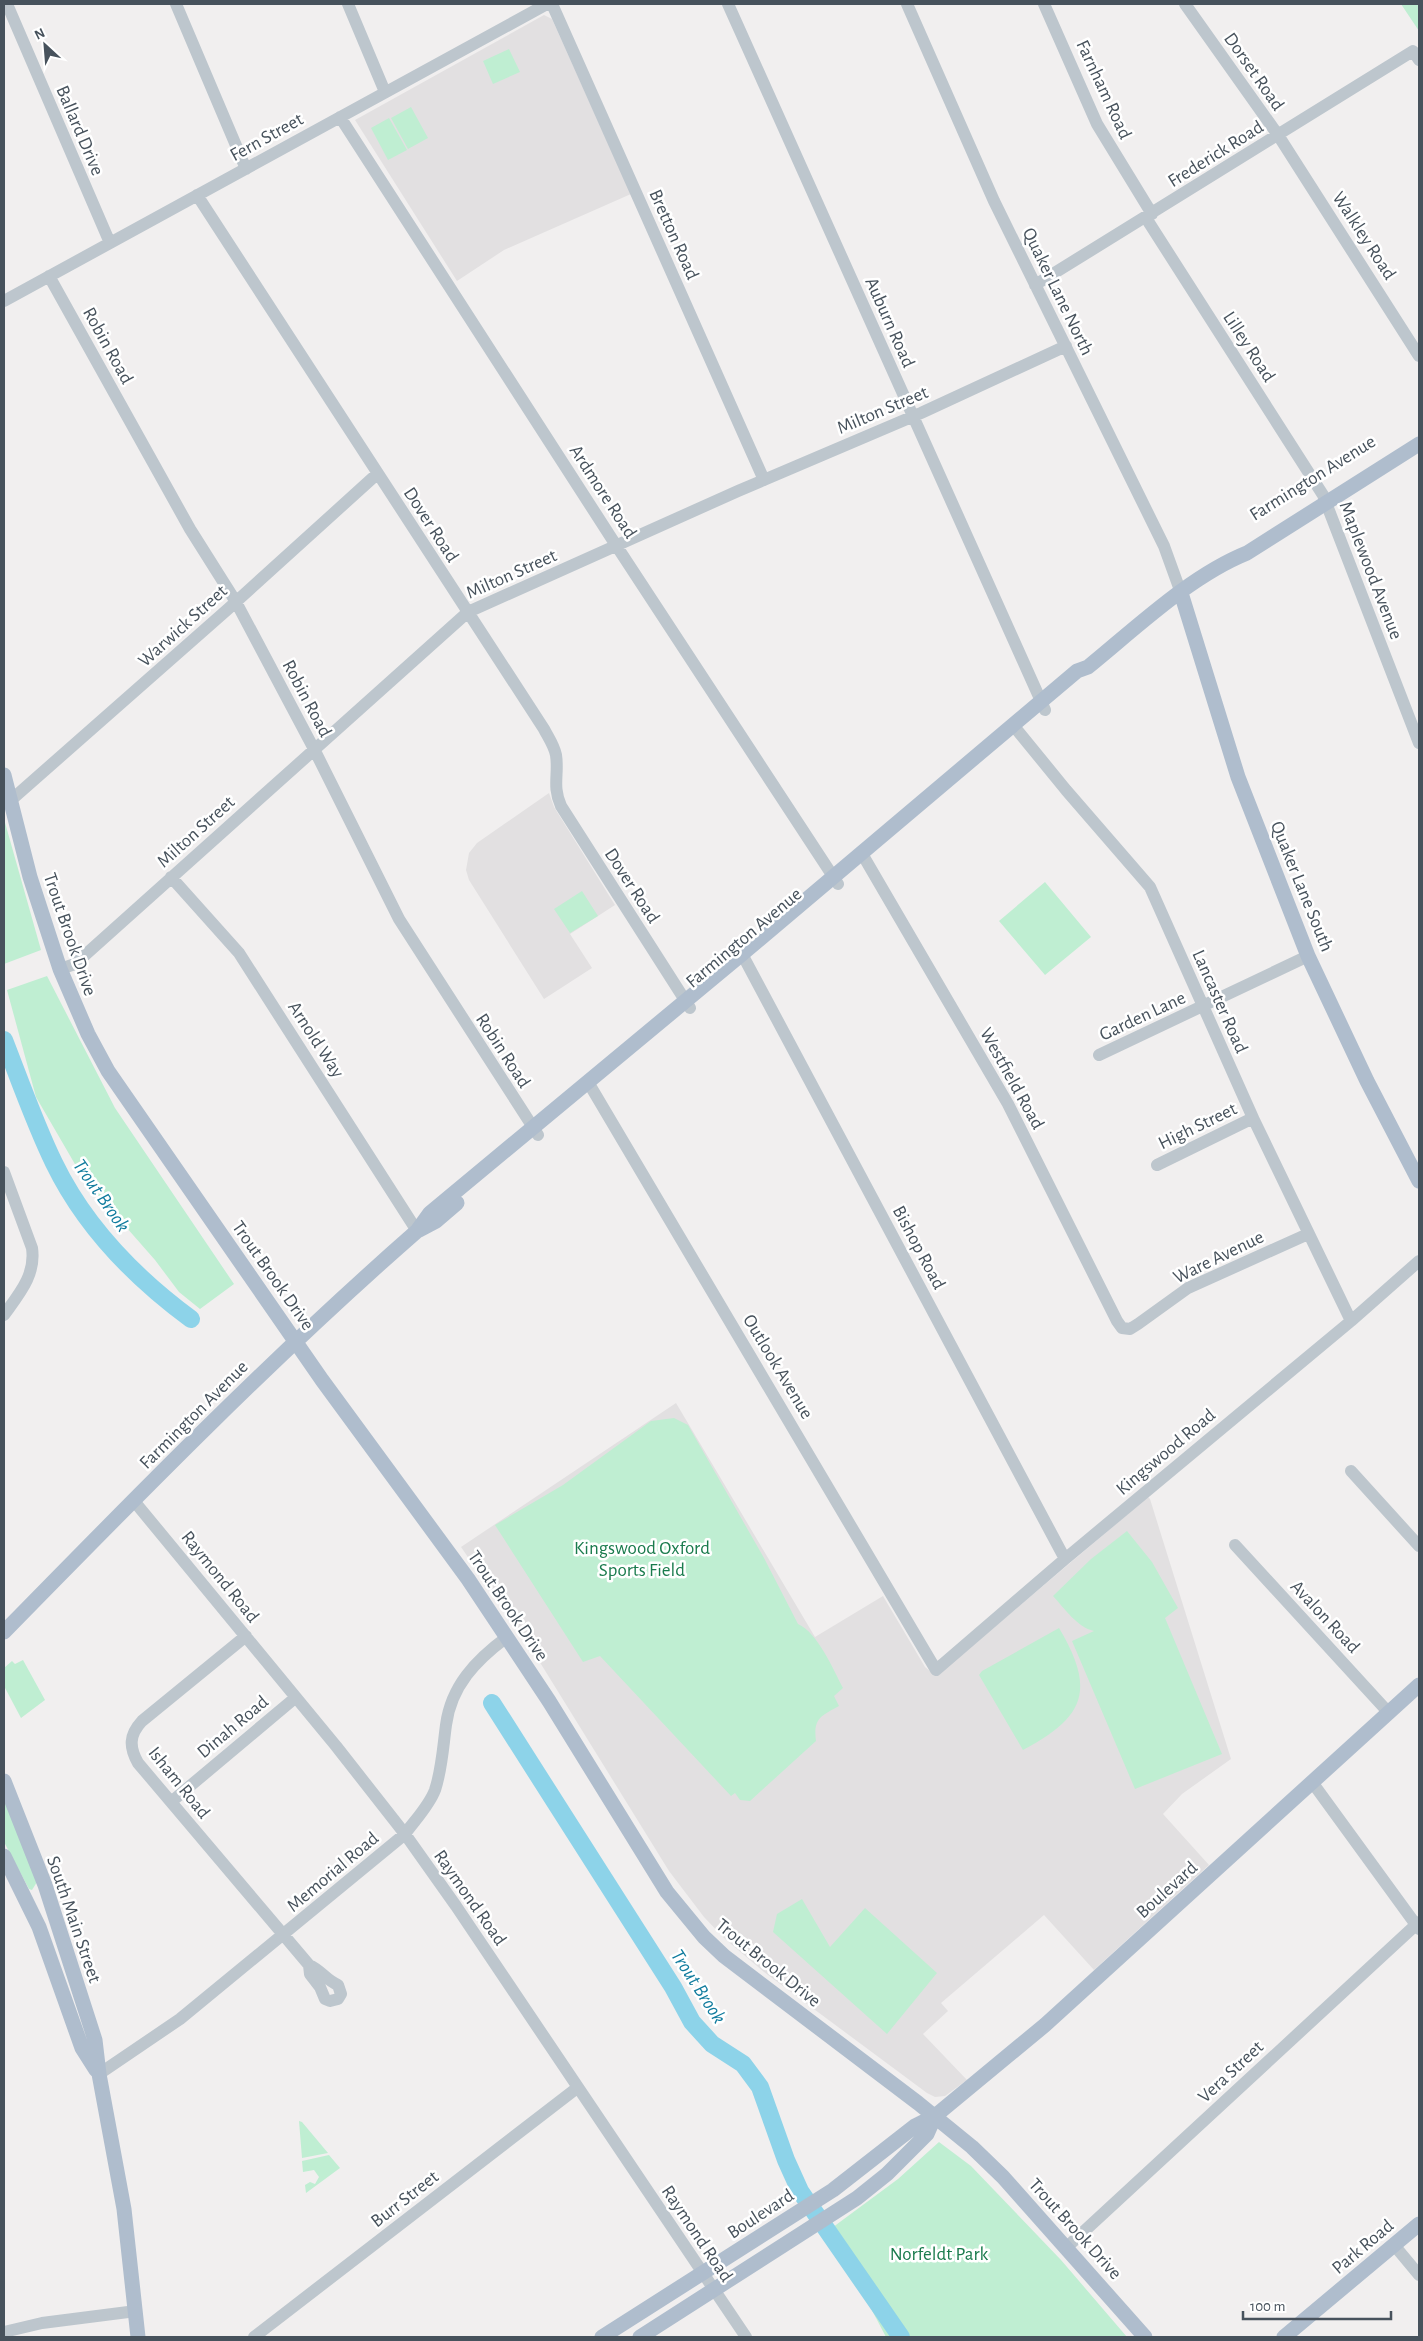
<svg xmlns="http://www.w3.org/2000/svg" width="1423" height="2341" font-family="'Alegreya Sans',sans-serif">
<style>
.education{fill:#e2e0e1}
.green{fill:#bfeed2}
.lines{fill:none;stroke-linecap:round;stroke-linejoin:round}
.river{stroke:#8dd3e9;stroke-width:18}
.minor{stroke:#bdc6cd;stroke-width:12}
.major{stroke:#afbdcd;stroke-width:15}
.labels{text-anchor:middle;stroke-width:5;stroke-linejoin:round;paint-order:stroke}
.street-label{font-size:19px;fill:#47525c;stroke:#fff}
.park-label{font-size:19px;fill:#1a7b4d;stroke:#fff}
.water-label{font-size:20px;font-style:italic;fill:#117c9e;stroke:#fff}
</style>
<rect width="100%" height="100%" fill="#f1efef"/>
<path class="education" d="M544,15l8,4 79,175 -127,56 -47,31 -102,-161z
M549,793l5,14 61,98 -45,29 22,34 -48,31 -75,-119 -3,-10 3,-17 8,-10z
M676,1403l139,234 68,-41 42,71 6,5 14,-3 203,-172 2,2 81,260 -49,35 -19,20 46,51 -115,105 -50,-55 -103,88 7,8 -25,23 44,46 -22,16 -10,1 -8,-4 -163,-121 -40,-34 -20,-21 -35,-46 -133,-215 -75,-109z"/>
<path class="green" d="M1401,4h18v27z
M509,49l11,23 -27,12 -10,-23z
M411,107l17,31 -20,11 -17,-31z
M389,118l18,32 -19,10 -17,-32z
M4,819l37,131 -37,14z
M1045,882l46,55 -46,38 -46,-54z
M582,891l16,25 -28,17 -16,-24z
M47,976l68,132 119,176 -34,25 -21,-17 -24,-32 -72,-82 -47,-81 -29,-107z
M674,1418l14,7 76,133 34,66c20,9 35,45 45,64l-9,8 5,10c-18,10 -26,12 -23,35l-66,60 -10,-1 -5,-7 -4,3 -131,-140 -17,6 -88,-137 68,-40 88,-64z
M1127,1531l25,31 26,46 -13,10 57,136 -87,35 -63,-148 22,-10c-17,-4 -29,-22 -41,-35l38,-37z
M1059,1628c37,62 26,89 -36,122l-44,-75 3,-4z
M23,1660l22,40 -24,18 -17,-32v-18l8,-7 3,3z
M4,1798l33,84 -5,8 -3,-1 -25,-47z
M802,1899l28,48 35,-39 72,65 -50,61 -114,-102 4,-18z
M299,2121l3,1 26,31 -26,5z
M939,2142l32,24 90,94 66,77h-241l-21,-40 -44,-61 77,-57z
M329,2155l11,13 -34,25 -1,-8 5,-3 5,2 4,-7 -5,-7 -11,2 -1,-11z"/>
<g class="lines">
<path class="river" d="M4,1040c16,41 31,84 50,123 31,64 80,114 137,156
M492,1703l181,284 19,35 20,22 31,20 17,23 26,73 14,31 101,146"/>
<path class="minor" d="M7,4l103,239
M176,4l70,165
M348,4l37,88
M552,4l212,476
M728,4l317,706
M907,4l87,197 170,345 17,47
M1044,4l53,120 55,90
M1185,4l93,131 141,221
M340,117l272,422 226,345
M197,195l347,534c4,8 10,16 12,26 3,19 -4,31 5,51l129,202
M1146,218l177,277 96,248
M49,276l141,253 46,73 78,147 85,170 139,216
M1035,285l378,-234 6,9
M4,301l543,-297
M1013,725l53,65 84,97 103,231 98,203
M10,801l218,-192 149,-135
M861,852l147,252 109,217 5,7 8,1 8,-5 50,-36 120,-54
M171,877l68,76 178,278
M742,954l323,605
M60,969l15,-5 393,-352 270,-121 183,-78 145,-67
M1099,1055l209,-99
M588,1082l348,588 129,-111 286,-238 68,-60
M1157,1165l96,-47
M4,1172l28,76c4,27 -13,46 -28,67
M1351,1471l68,75
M134,1501l202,245 69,88 51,72 290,431
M1235,1545l154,168
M246,1636l-104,85c-13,14 -13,26 -4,42l171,202 1,9 10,13 5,12 5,2 8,-2 3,-5 -3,-9c-12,-5 -17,-15 -29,-20
M1312,1782l107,147
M171,1802l124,-104
M99,2074l81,-55 225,-185c10,-14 24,-28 30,-44 7,-21 8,-43 11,-65 5,-39 30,-65 61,-88
M1394,2245l25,30
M1067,2247l352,-325
M4,2332l38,-9 94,-12
M254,2337l323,-249"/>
<path class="major" d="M1181,593l57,184 70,179 59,125 52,100
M4,775l26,102 30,92 28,65 20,37 214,309 146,199 81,122 118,191 37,45 20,19 194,147 54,44 31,30 142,160
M419,1230l17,-9 21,-18
M4,1632c134,-137 269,-275 413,-401l13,-18 312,-259 335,-283 11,-4c48,-39 102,-91 159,-114l172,-109
M4,1781l41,104 50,155 4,34 25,135 14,128
M4,1856l35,71 43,121 14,22
M602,2337l231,-147 82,-64 20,-10 110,-91 374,-340
M640,2337l217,-139 30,-24 40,-40 8,-18
M1284,2337l135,-113"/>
</g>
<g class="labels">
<g class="street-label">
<text transform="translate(1255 71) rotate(55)" y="7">Dorset Road</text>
<text transform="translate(1105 89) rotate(65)" y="7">Farnham Road</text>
<text transform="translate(81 130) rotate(67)" y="7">Ballard Drive</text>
<text transform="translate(266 136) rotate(-29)" y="7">Fern Street</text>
<text transform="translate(1215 153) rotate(-32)" y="7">Frederick Road</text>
<text transform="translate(675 234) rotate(66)" y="7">Bretton Road</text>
<text transform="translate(1365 235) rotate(57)" y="7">Walkley Road</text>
<text transform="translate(1059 291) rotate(64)" y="7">Quaker Lane North</text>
<text transform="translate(891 322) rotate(66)" y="7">Auburn Road</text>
<text transform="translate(109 345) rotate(61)" y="7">Robin Road</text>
<text transform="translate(1250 346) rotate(57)" y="7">Lilley Road</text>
<text transform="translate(882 409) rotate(-23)" y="7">Milton Street</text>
<text transform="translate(1312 477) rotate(-32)" y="7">Farmington Avenue</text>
<text transform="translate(604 491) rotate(57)" y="7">Ardmore Road</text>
<text transform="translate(432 524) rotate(57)" y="7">Dover Road</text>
<text transform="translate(1372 570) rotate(69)" y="7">Maplewood Avenue</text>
<text transform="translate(511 573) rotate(-24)" y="7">Milton Street</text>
<text transform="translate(182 625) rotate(-42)" y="7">Warwick Street</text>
<text transform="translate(308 698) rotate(62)" y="7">Robin Road</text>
<text transform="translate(195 831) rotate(-42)" y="7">Milton Street</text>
<text transform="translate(633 885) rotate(57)" y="7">Dover Road</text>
<text transform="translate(1303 886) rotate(68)" y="7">Quaker Lane South</text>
<text transform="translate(71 934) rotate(71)" y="7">Trout Brook Drive</text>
<text transform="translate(743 937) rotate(-40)" y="7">Farmington Avenue</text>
<text transform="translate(1221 1001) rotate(66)" y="7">Lancaster Road</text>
<text transform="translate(1142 1015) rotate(-25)" y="7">Garden Lane</text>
<text transform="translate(317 1039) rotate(57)" y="7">Arnold Way</text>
<text transform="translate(504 1050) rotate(57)" y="7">Robin Road</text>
<text transform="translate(1013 1078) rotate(61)" y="7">Westfield Road</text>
<text transform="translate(1197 1125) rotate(-26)" y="7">High Street</text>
<text transform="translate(920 1247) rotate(62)" y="7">Bishop Road</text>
<text transform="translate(1218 1256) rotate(-26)" y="7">Ware Avenue</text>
<text transform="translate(274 1275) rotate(55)" y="7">Trout Brook Drive</text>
<text transform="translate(779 1366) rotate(59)" y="7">Outlook Avenue</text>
<text transform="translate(193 1414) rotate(-45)" y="7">Farmington Avenue</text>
<text transform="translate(1165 1451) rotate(-40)" y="7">Kingswood Road</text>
<text transform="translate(221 1576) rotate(51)" y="7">Raymond Road</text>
<text transform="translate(509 1605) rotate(56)" y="7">Trout Brook Drive</text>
<text transform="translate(1326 1616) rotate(47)" y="7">Avalon Road</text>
<text transform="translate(232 1726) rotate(-40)" y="7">Dinah Road</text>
<text transform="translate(180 1782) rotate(51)" y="7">Isham Road</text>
<text transform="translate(332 1871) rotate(-40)" y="7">Memorial Road</text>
<text transform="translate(1166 1889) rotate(-42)" y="7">Boulevard</text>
<text transform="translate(471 1897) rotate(55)" y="7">Raymond Road</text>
<text transform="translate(75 1919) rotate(71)" y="7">South Main Street</text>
<text transform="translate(769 1962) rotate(39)" y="7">Trout Brook Drive</text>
<text transform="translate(1230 2071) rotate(-43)" y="7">Vera Street</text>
<text transform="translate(404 2198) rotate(-38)" y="7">Burr Street</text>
<text transform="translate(760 2213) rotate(-33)" y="7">Boulevard</text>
<text transform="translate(1076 2228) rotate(48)" y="7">Trout Brook Drive</text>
<text transform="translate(698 2233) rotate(56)" y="7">Raymond Road</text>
<text transform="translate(1362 2246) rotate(-40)" y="7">Park Road</text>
</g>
<g class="park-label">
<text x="642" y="1554">Kingswood Oxford<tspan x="642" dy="22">Sports Field</tspan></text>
<text x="939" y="2260">Norfeldt Park</text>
</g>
<g class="water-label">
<text transform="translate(102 1195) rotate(55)" y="7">Trout Brook</text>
<text transform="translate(699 1986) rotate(57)" y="7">Trout Brook</text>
</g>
</g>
<rect width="1423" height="2341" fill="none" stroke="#47525c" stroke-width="10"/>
<g transform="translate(45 45) rotate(334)" stroke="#ffffff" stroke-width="4" paint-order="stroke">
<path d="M0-4L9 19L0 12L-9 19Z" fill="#47525c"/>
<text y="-8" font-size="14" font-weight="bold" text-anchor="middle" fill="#47525c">N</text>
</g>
<path d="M1243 2311v8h148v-8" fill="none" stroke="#47525c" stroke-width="2.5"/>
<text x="1250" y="2311" font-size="15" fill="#47525c" stroke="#ffffff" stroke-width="4" paint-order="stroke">100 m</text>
</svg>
